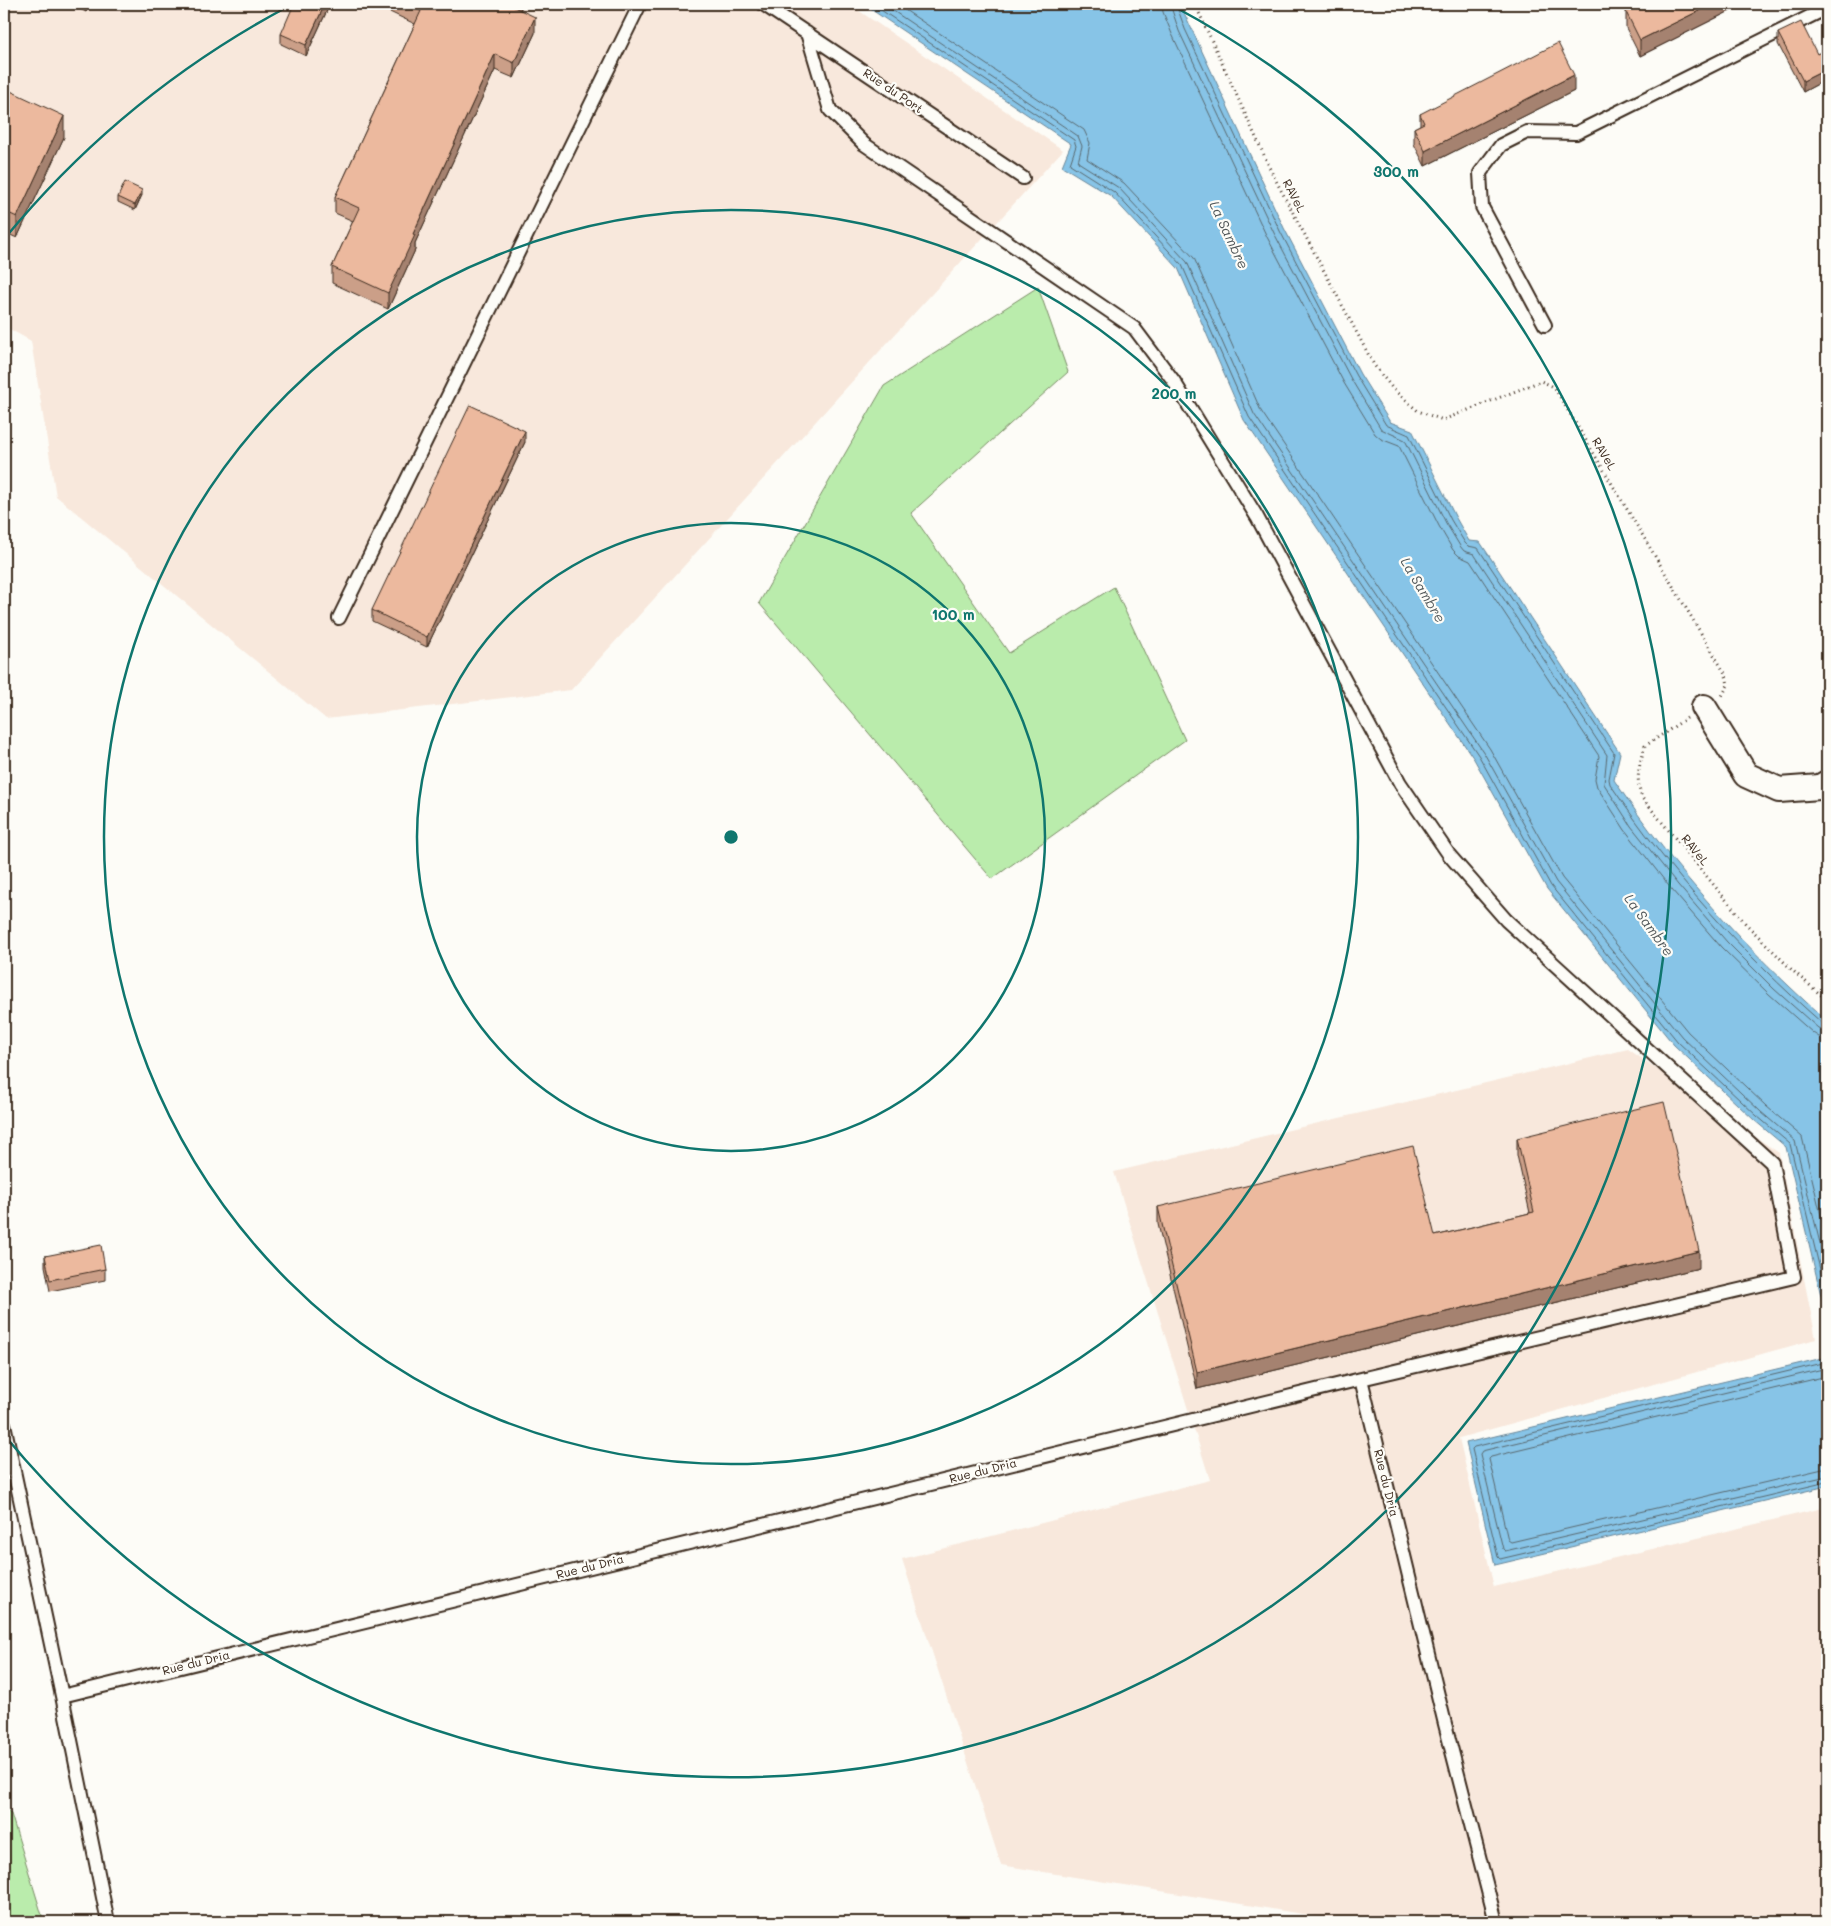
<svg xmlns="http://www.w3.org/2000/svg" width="1831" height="1926" font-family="Mali,sans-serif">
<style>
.built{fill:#f8e8dc}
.green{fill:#baecac;stroke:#7a8b65}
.water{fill:#87c4e7;stroke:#698697}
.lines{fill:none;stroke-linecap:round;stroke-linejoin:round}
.shore{stroke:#59686e;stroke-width:1}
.lane-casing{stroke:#3b2a1e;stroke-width:16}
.street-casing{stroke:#3b2a1e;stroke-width:28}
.path{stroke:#3b2a1e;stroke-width:3;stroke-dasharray:1 4;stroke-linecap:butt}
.lane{stroke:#fdfcf7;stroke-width:12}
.street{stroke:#fdfcf7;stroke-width:24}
.wall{fill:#cb9f88;stroke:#3b2a1e}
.shaded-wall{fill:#a5826f;stroke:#3b2a1e}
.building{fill:#ecb99e;stroke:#3b2a1e}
.ring{fill:none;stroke:#0f766e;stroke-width:2.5}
.labels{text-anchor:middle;stroke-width:4.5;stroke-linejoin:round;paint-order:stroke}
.street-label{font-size:12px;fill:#3b2a1e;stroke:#fdfcf7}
.water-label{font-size:14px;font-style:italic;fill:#52585a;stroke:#fdfcf7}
.centre{fill:#0f766e;stroke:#fdfcf7;stroke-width:2.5}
.ring-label{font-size:15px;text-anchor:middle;font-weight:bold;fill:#0f766e;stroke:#fdfcf7;stroke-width:4.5;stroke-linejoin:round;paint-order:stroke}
</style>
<rect width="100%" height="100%" fill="#fdfcf7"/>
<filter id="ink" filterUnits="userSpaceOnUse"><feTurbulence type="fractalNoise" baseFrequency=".02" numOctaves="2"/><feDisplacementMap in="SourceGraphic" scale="10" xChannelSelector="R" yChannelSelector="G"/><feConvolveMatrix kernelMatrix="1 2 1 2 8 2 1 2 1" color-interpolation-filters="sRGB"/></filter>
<g filter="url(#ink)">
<path class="built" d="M4,4h845l214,146 -492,540 -245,29 -270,-223 -25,-155 -27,-15z
M1628,1049l151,104 37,186 -357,99 35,149 333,-80v415h-476l-350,-57 -99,-306 308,-79 -96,-308z"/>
<path class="green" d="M1038,287l30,85 -157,141 98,140 105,-66 71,153 -193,139 -233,-276 125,-217z
M4,1806l7,8 33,108h-40z"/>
<path class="water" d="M863,4h317l104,224 76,146 30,48 22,8 44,88 13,23 11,1 140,211 -6,27c62,92 131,168 213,241v300l-41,-174 -32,-27 -80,-75 -127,-156 -73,-130 -230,-339 -66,-152 -67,-72 -49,-30 9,-22z
M1827,1357v129l-332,79 -29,-122z"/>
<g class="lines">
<path class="shore" d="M872,4l202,136 2,6 -6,18 44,28 68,73 67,152 230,339 72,130 127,156 79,74 33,28 37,155
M883,4l195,132 4,10 -4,16 41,26 68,74 67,152 230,339 72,129 126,155 79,75 34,29 32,131
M896,4l188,126 6,13 -3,16 37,24 70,75 67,153 229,338 72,129 126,154 78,74 36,31 25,103
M1162,4l1,8 9,22 95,203 77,146 31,51 6,5 18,7 40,80 14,24 6,6 11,5 129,195 -4,23 2,8 28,43 47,60 49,57 48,47 44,39 6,4 8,1
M1170,4l9,27 95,202 77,146 30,50 24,11 41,83 14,23 4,5 10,3 133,201 -3,29 27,42 47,59 49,57 47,47 44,39 9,3
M1176,4l9,25 95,202 76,145 30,49 23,10 42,85 14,23 3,3 10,2 136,205 -5,26 1,5c60,89 131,168 212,239l5,1
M1827,1362l-353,85 -2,2 26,108 2,2 327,-77
M1827,1368l-345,83 -2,3 23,95 2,2 322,-75
M1827,1376l-336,81 -2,2 19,81 3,2 316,-74"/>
<g class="lane-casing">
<path id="lane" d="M763,4l260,174
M807,33l23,77 34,34 270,184 39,52 84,137 143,266 50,73 56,64 266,243 22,114 -433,102
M1545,325l-63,-118 -2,-34 21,-28 26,-13 49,1 251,-125
M339,618l301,-614
M4,1424l58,272 46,226
M62,1696l1299,-317 84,345 51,198"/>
</g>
<g class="street-casing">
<path id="street" d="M1704,707l42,68 33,15 41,-3 7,-4"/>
</g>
<path class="path" d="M1195,4l79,173 100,188 19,24 25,22 25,9 98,-39 13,6 172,288 2,10 -6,11
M1687,718l-42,28c-6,20 -10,32 -3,52l104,126 46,46 35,30"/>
<use href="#lane" class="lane"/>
<use href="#street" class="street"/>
</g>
<path class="wall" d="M70,4h20l-4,8z
M330,4l-24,52 -25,-12v-10z
M373,4h150l-3,6 15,23 -21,45 -19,-8 -80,173v7l-27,59 -56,-26v-16l21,-46 -18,-8v-16l80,-173z
M1740,4v2l-100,50 -14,-28v-16z
M1778,33l39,21 10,-3v28l-24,13 -25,-48z
M4,88l60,49 -47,101 -13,-6z
M1574,91l-149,75 -11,-22v-16l6,-3v-11z
M142,195l-7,15 -17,-8v-5z
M525,442l-98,205 -55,-26v-11z
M1517,1138l182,130 -502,121 -39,-165v-17l277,29 95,-23 -13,-58z
M45,1256l60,13v11l-55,11 -5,-25z"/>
<path class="shaded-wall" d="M86,4h4l-4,8z
M325,4h5l-24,52v-11z
M516,4h7l-9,19v-16z
M1713,4h27v2l-100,50v-16z
M535,17v16l-21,45v-15z
M495,54v16l-80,173v7l-27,59v-16l25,-59z
M1827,69v10l-24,13v-11z
M1574,75v16l-149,75v-15z
M64,116v21l-47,101v-21z
M142,190v5l-7,15v-5z
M525,431v11l-98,205v-10z
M1699,1251v17l-502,121v-17z"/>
<path class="building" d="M294,4h31l-19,41 -25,-11z
M406,4h110l-2,3 21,10 -21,46 -19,-9 -82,180 2,1 -27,58 -56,-26 27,-59 -24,-11 86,-186z
M1642,4h71l-73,36 -14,-28z
M1801,22l16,32 9,-5 1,2v18l-24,12 -25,-48z
M1558,43l16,32 -149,76 -11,-23 10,-5 -4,-9z
M4,88l60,28 -47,101 -13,-6z
M125,182l17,8 -7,15 -17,-8z
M470,405l55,26 -98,206 -55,-27z
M1664,1102l35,149 -502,121 -39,-165 255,-61 22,90 99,-24 -17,-74z
M101,1245l4,24 -55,11 -5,-24z"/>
</g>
<g class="ring">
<circle cx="731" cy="837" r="314"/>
<circle cx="731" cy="837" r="627"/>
<path d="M5 238A941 941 0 0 1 289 6M1173 6A941 941 0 1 1 5 1436"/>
</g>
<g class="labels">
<g class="street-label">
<text transform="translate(893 91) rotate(34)" y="4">Rue du Port</text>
<text transform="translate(1294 196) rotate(63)" y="4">RAVeL</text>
<text transform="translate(1604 454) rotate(59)" y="4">RAVeL</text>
<text transform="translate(1695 850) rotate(51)" y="4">RAVeL</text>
<text transform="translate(983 1471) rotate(-14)" y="4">Rue du Dria</text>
<text transform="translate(1386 1483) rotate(76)" y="4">Rue du Dria</text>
<text transform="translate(590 1567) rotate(-14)" y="4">Rue du Dria</text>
<text transform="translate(196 1663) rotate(-14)" y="4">Rue du Dria</text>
</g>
<g class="water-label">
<text transform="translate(1229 235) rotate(65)" y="5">La Sambre</text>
<text transform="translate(1423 590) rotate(59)" y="5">La Sambre</text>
<text transform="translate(1649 925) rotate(54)" y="5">La Sambre</text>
</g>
</g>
<circle cx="731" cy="837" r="8" class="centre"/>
<g class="ring-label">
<text x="1396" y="177">300 m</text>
<text x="1174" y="399">200 m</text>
<text x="953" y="620">100 m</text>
</g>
<rect width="1831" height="1926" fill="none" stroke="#fdfcf7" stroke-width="20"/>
<rect x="10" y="10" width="1811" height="1906" fill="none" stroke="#3b2a1e" stroke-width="2" filter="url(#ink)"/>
</svg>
